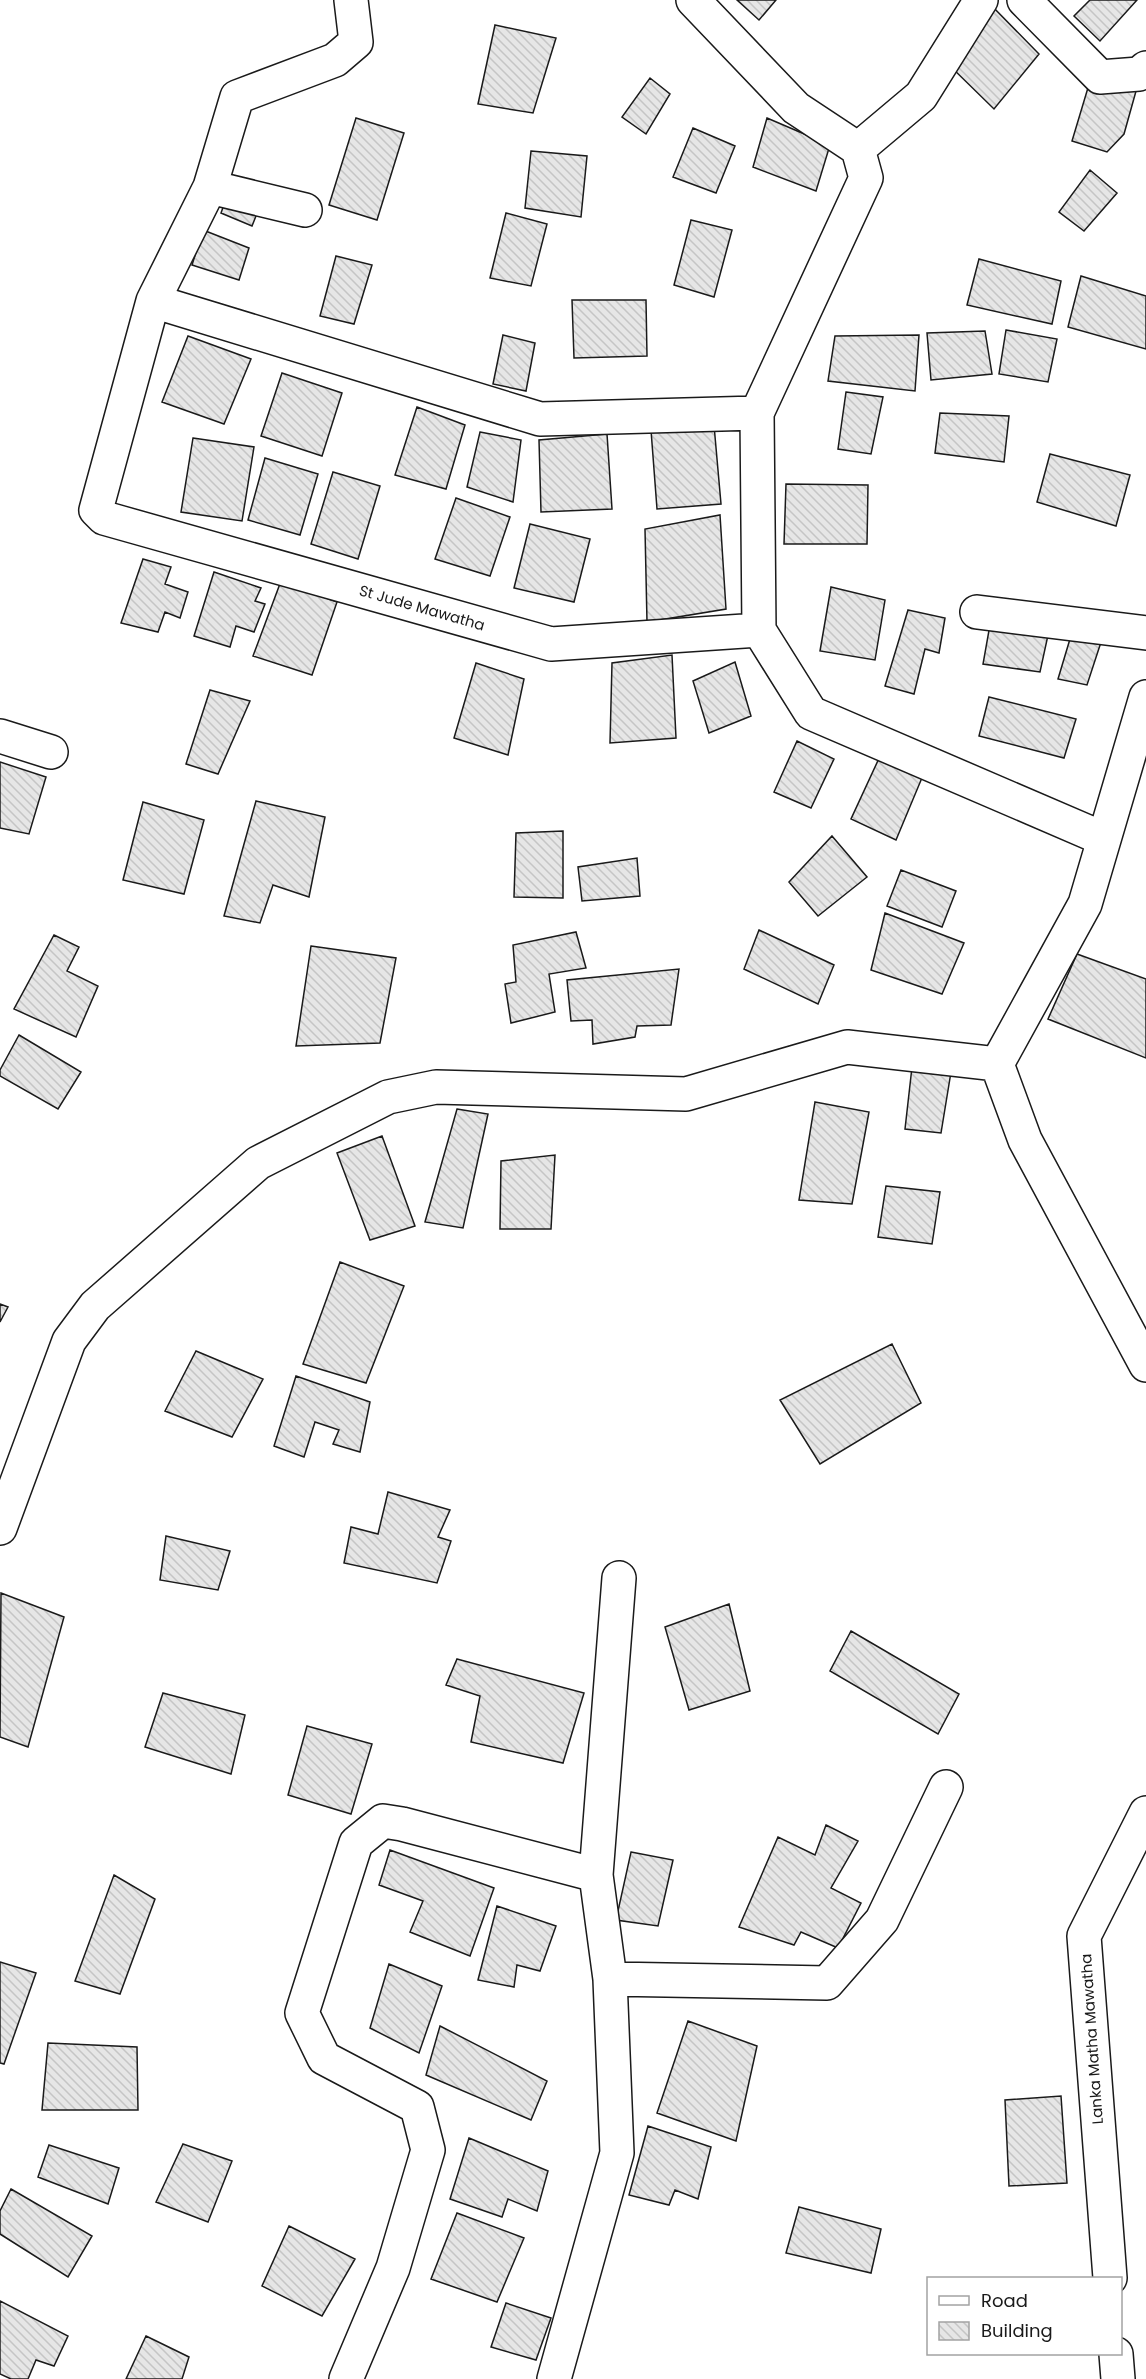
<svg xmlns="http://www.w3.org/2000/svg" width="1146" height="2379" font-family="Poppins,sans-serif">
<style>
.building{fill:url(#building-back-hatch);stroke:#1a1a1a;stroke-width:1.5}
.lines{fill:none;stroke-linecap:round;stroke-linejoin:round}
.street-casing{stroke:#1a1a1a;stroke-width:36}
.street{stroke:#fff;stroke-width:33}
.labels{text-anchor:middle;stroke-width:4.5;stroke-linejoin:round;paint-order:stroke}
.street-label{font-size:15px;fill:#1a1a1a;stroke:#fff}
</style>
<defs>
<pattern id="building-back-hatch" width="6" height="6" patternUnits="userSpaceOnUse" patternTransform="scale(1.5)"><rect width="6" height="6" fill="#e6e6e6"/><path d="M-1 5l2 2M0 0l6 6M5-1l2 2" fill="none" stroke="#c5c5c5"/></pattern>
</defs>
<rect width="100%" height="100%" fill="#fff"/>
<path class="building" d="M737,0h39l-17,20z
M1090,0h47l-37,41 -26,-25z
M990,4l49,50 -45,55 -46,-45z
M495,25l61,13 -23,75 -55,-9z
M650,78l20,16 -24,40 -24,-17z
M1090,81l48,3 -14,50 -17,18 -35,-11z
M356,118l48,15 -27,87 -48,-15z
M767,118l63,27 -14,46 -63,-24z
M693,128l42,18 -19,47 -43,-16z
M531,151l56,5 -6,61 -56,-9z
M1090,170l27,23 -33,38 -25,-19z
M226,199l32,12 -6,15 -31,-13z
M506,213l41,11 -16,62 -41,-8z
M691,220l41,10 -18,67 -40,-12z
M203,230l46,18 -10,32 -47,-15z
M336,256l36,9 -18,59 -34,-8z
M979,259l82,22 -9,43 -85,-19z
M1081,276l65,20v53l-78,-22z
M572,300h74l1,56 -73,2z
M1006,330l51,9 -9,43 -49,-8z
M985,331l7,43 -61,6 -4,-47z
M503,335l32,8 -9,48 -33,-7z
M919,335l-4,56 -87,-10 7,-45z
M188,336l63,23 -27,65 -62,-22z
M282,373l60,20 -20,63 -61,-20z
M846,392l37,5 -12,57 -33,-5z
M417,407l48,18 -19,64 -51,-14z
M940,413l69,3 -5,46 -69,-9z
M714,425l7,79 -64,5 -6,-79z
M480,432l41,8 -8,62 -46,-15z
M607,434l5,75 -71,3 -2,-72z
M193,438l61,9 -12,74 -61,-9z
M1050,454l80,21 -14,51 -79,-24z
M265,458l53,16 -18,61 -52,-15z
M333,472l47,14 -22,73 -47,-15z
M786,484l82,1 -1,59h-83z
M456,498l54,19 -20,59 -55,-17z
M720,515l6,94 -79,13 -2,-93z
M530,524l60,15 -16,63 -60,-14z
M143,559l28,8 -6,17 23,8 -8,26 -15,-6 -7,20 -37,-9z
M214,572l47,16 -6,13 10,3 -11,28 -18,-6 -6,21 -36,-11z
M281,581l56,21 -25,73 -59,-19z
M831,587l54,13 -10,60 -55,-9z
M908,610l37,8 -6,35 -14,-4 -11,45 -29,-8z
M991,619l59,7 -10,46 -57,-8z
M1073,629l30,7 -16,49 -29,-6z
M672,655l4,83 -66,5 2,-80z
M735,662l16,54 -42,17 -16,-52z
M476,663l48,16 -16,76 -54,-17z
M210,690l40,11 -32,73 -32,-10z
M989,697l87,22 -12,39 -85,-22z
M797,741l37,18 -23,49 -37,-16z
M881,754l43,19 -28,67 -45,-21z
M0,762l46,15 -17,57 -29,-6z
M256,801l69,16 -16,80 -36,-12 -13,38 -36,-7z
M143,802l61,18 -20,74 -61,-14z
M563,831v67l-49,-1 2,-64z
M832,836l35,41 -49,39 -29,-34z
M637,858l3,38 -58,5 -4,-34z
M901,870l55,21 -14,36 -55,-21z
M885,913l79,30 -22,51 -71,-24z
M759,930l75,35 -16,39 -74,-35z
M576,932l10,36 -37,6 6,38 -44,11 -6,-39 11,-2 -3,-37z
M54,935l25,12 -12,24 31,15 -22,51 -62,-28z
M311,946l85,12 -16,85 -84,3z
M1077,954l69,25v79l-98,-39z
M679,969l-8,56 -34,1 -2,11 -42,7 -1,-24 -21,1 -4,-41z
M19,1035l62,37 -23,37 -58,-33v-6z
M912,1067l39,5 -10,61 -36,-4z
M815,1102l54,10 -17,92 -53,-4z
M457,1109l31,5 -25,114 -38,-6z
M382,1136l33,90 -45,14 -33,-87z
M555,1155l-4,74h-51l1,-68z
M886,1186l54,6 -8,52 -54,-7z
M340,1262l64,24 -38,97 -63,-19z
M0,1304l8,3 -8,15z
M892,1344l29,59 -101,61 -40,-64z
M196,1351l67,28 -31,58 -67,-26z
M296,1376l74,26 -10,50 -27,-8 6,-14 -24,-8 -11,35 -30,-11z
M388,1492l62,18 -12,27 13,4 -14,42 -93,-20 7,-36 27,7z
M166,1536l64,15 -12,39 -58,-10z
M1,1593l63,24 -36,130 -28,-10z
M729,1604l21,87 -61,19 -24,-83z
M851,1631l108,63 -21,40 -108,-63z
M457,1659l127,34 -21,70 -92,-21 9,-46 -34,-11z
M163,1693l82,22 -14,59 -86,-27z
M307,1726l65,18 -21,70 -63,-19z
M826,1825l32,16 -27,47 30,15 -23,45 -37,-16 -7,13 -55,-18 39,-90 37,18z
M390,1850l104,38 -24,68 -60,-24 13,-31 -44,-16z
M631,1852l42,8 -15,66 -42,-6z
M114,1875l41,24 -35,95 -45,-13z
M497,1906l59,20 -16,45 -23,-6 -3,22 -36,-7z
M0,1962l36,11 -32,91 -4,-1z
M389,1964l53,22 -23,67 -49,-25z
M688,2021l69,25 -21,95 -79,-28z
M440,2026l107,55 -16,39 -105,-45z
M48,2043l89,4 1,63h-96z
M1061,2096l6,87 -58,3 -4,-86z
M648,2126l63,21 -13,52 -23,-9 -6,15 -40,-10z
M469,2138l79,33 -11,40 -29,-12 -6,18 -52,-18z
M183,2144l49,17 -24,61 -52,-20z
M49,2145l70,23 -11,36 -70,-27z
M11,2189l81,47 -24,41 -68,-43v-23z
M799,2207l82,22 -10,44 -85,-20z
M457,2213l67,25 -27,64 -66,-23z
M289,2226l66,33 -33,57 -60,-30z
M0,2301l68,35 -14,30 -18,-6 -8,19h-17l-11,-5z
M506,2303l45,15 -15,42 -45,-13z
M146,2336l43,21 -7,22h-56z"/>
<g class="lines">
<g class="street-casing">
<path id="street" d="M351,0l5,42 -21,18 -98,37 -27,90 -57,114 -57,209 8,8 447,126 208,-14
M693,0l103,108 62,41 8,29 -109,235 2,217 52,83 293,126
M1024,0l76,77 39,-3 7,-6
M858,149l63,-53 60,-96
M210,187l95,23
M153,301l387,118 217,-6
M977,612l169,21
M1146,697l-61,207 -88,160 28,76 121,225
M0,736l51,16
M0,1528l69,-187 26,-35 163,-143 130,-66 48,-10 250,7 161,-47 150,17
M610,1979l217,4 55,-63 64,-133
M1110,2278l-26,-342 62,-123
M1116,2354l2,25
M346,2379l47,-111 35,-118 -11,-43 -93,-49 -22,-45 54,-170 27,-22 19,3 194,51
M554,2379l63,-226 -7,-174 -14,-104 23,-297"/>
</g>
<use href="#street" class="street"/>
</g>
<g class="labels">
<g class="street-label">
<text transform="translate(422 608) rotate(16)" y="5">St Jude Mawatha</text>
<text transform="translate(1092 2039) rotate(-94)" y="5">Lanka Matha Mawatha</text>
</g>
</g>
<rect x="927" y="2277" width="195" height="78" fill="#ffffff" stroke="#a3a3a3" stroke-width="1.5"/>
<rect x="939" y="2296" width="30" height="9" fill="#ffffff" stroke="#a3a3a3" stroke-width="1.5"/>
<text x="981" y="2307" font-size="18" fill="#1a1a1a">Road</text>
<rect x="939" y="2322" width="30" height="18" fill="url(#building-back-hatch)" stroke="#a3a3a3" stroke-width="1.5"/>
<text x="981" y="2337" font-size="18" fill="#1a1a1a">Building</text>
</svg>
